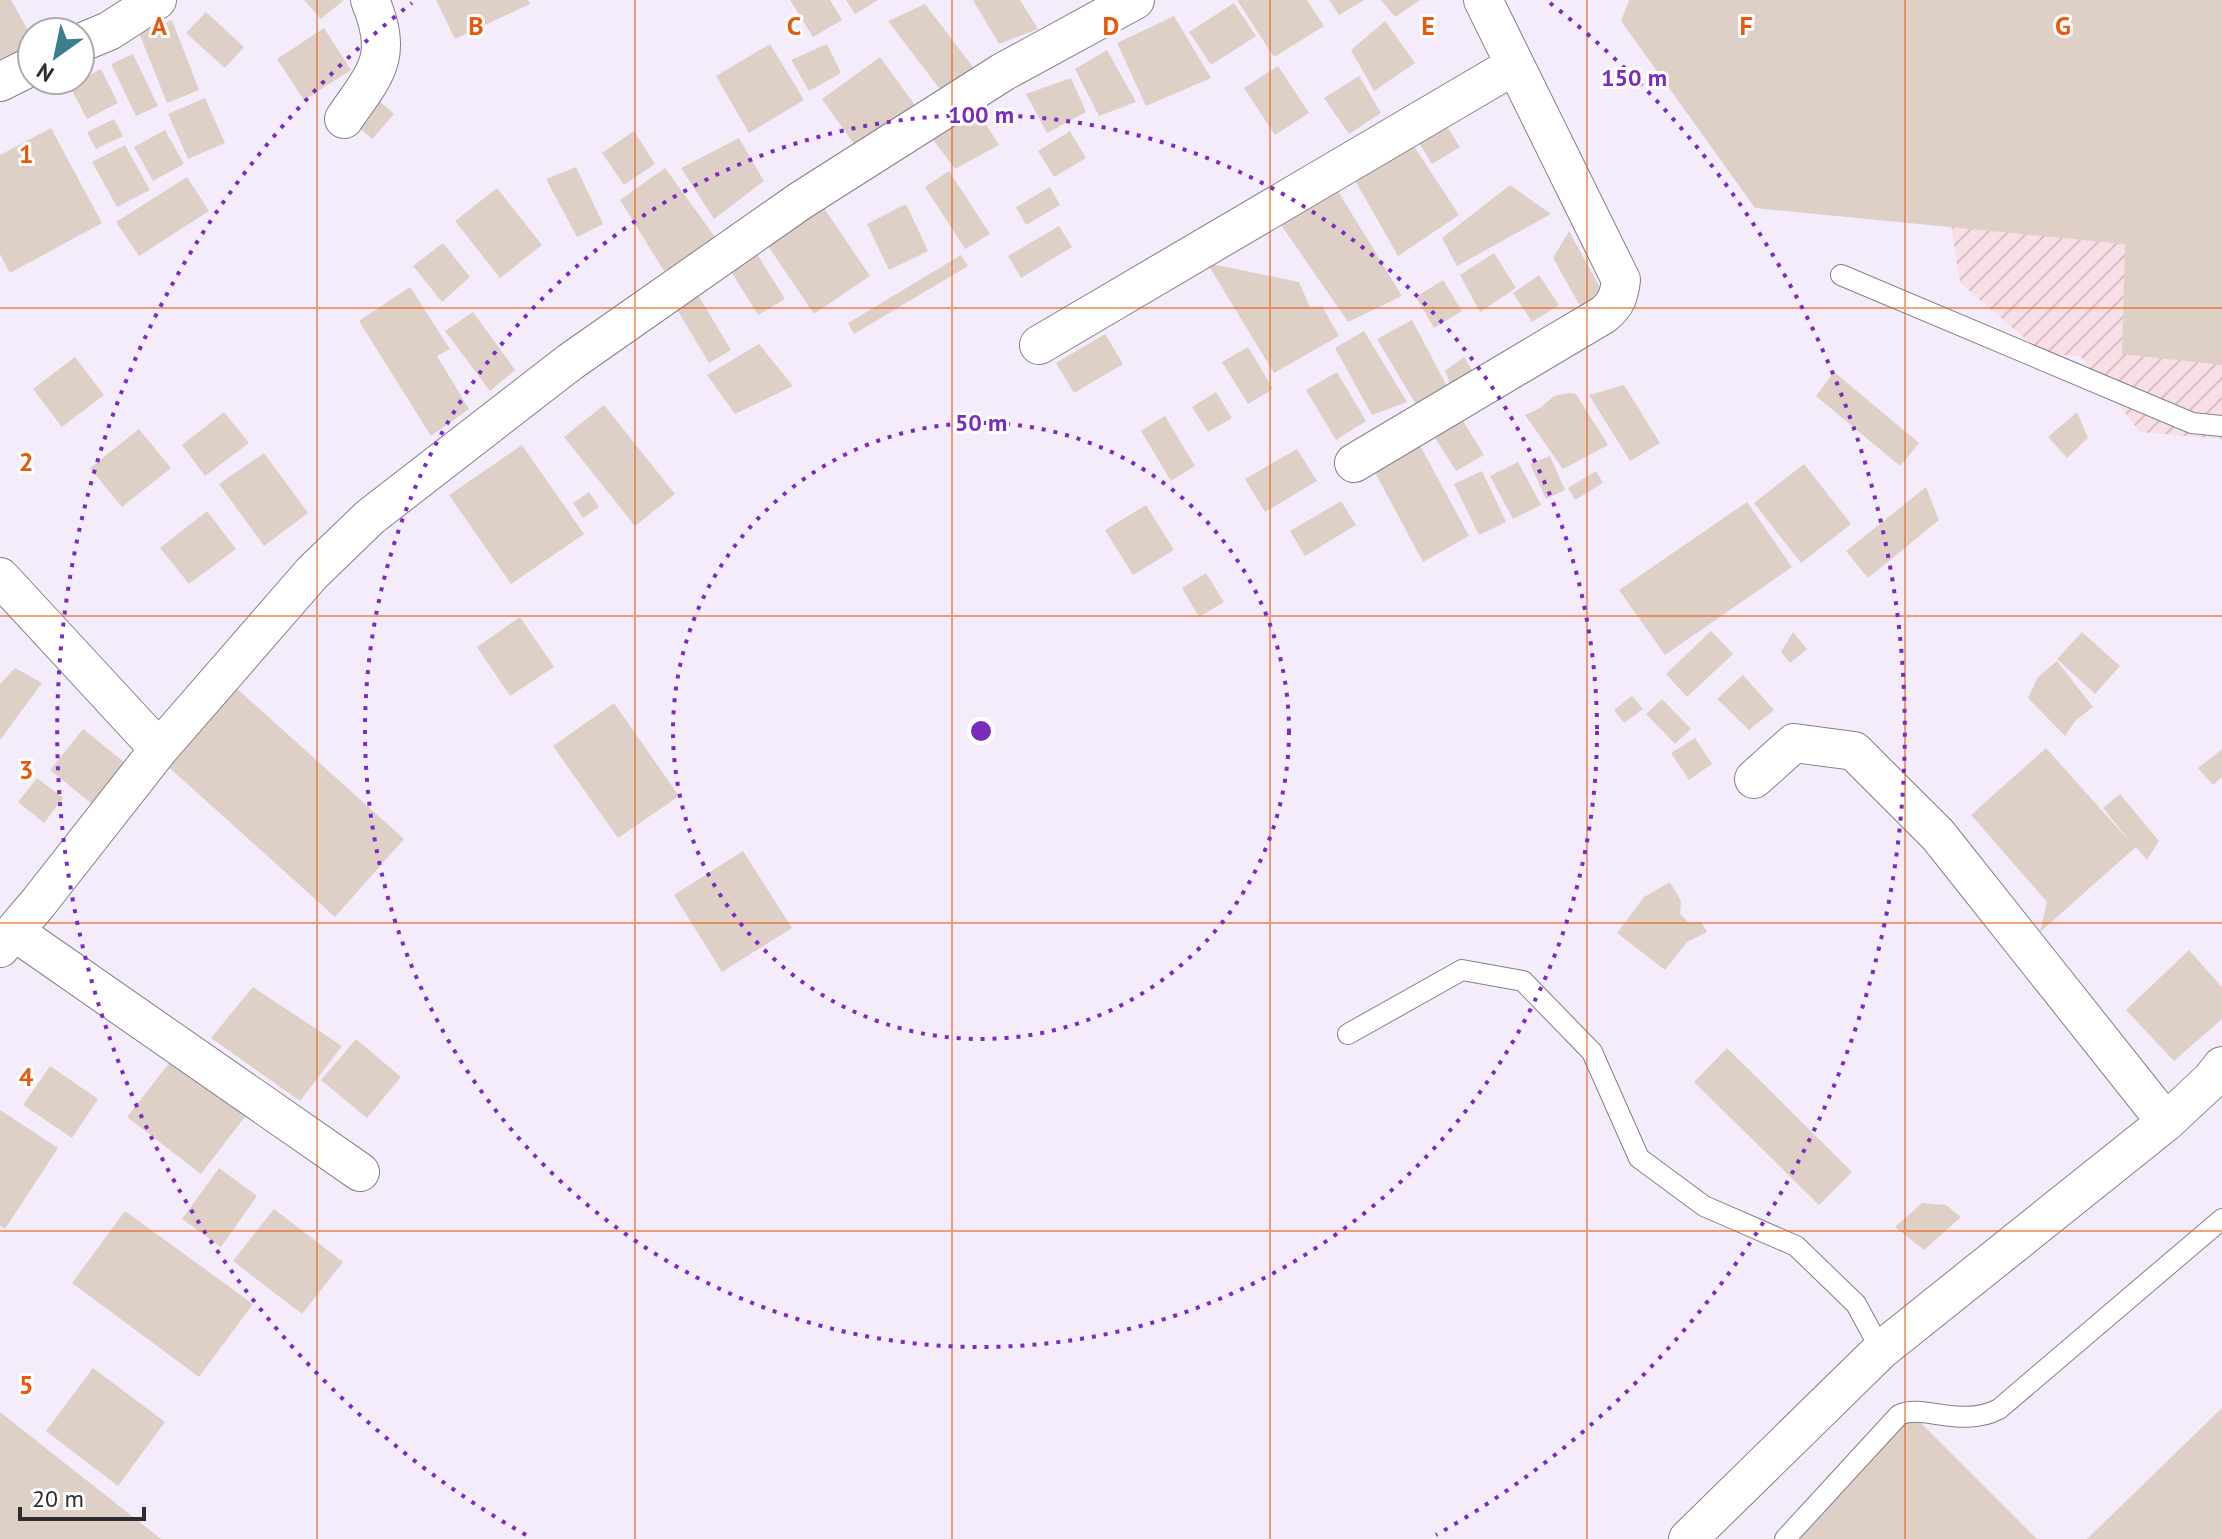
<svg xmlns="http://www.w3.org/2000/svg" width="2222" height="1539" font-family="'PT Sans',sans-serif">
<style>
.industrial{fill:url(#industrial-furrows)}
.building{fill:#dfd0c7}
.lines{fill:none;stroke-linecap:round;stroke-linejoin:round}
.lane-casing{stroke:#857e8b;stroke-width:22}
.street-casing{stroke:#857e8b;stroke-width:40}
.lane{stroke:#fff;stroke-width:20}
.street{stroke:#fff;stroke-width:38}
.grid{fill:none;stroke:#e8590c;stroke-width:2;stroke-opacity:0.55}
.ring{fill:none;stroke:#7b2cbf;stroke-width:4;stroke-dasharray:4 8}
.grid-label{font-size:26px;text-anchor:middle;font-weight:bold;fill:#e8590c;stroke:#fff;stroke-width:6;stroke-linejoin:round;paint-order:stroke}
.centre{fill:#7b2cbf;stroke:#fff;stroke-width:4}
.ring-label{font-size:24px;text-anchor:middle;font-weight:bold;fill:#7b2cbf;stroke:#fff;stroke-width:6;stroke-linejoin:round;paint-order:stroke}
</style>
<defs>
<pattern id="industrial-furrows" width="10" height="10" patternUnits="userSpaceOnUse" patternTransform="scale(2)"><rect width="10" height="10" fill="#f8dee5"/><path d="M-1 1l2-2M0 10L10 0M9 11l2-2" fill="none" stroke="#d5bfc5"/></pattern>
</defs>
<rect width="100%" height="100%" fill="#f4ecfa"/>
<path class="industrial" d="M2222,0v439l-82,-7 -59,-75 -40,-5 -81,-69 -12,-79z"/>
<path class="building" d="M0,0h11l21,37v20l-32,18z
M304,0h40l-23,19z
M436,0h92l2,4 -75,35z
M790,0h40l12,20 -29,17z
M846,0h32l-23,14z
M973,0h47l18,29 -39,15z
M1237,0h70l17,26 -50,31z
M1329,0h35l-25,15z
M1381,0h39l-25,17z
M1629,0h593v365l-100,-11 3,-110 -370,-36 -134,-187z
M1234,3l22,33 -45,29 -22,-33z
M925,4l54,71 -34,21 -57,-75z
M206,12l38,35 -19,21 -39,-35z
M1174,16l37,62 -65,28 -29,-63z
M172,20l27,70 -32,13 -28,-70z
M1385,21l30,42 -41,28 -23,-41z
M324,28l27,42 -47,30 -27,-41z
M770,44l34,56 -55,33 -33,-57z
M827,44l14,29 -32,18 -18,-31z
M1107,50l29,52 -37,14 -24,-47z
M133,54l25,52 -22,10 -25,-52z
M880,57l40,55 -59,42 -39,-55z
M1278,66l31,47 -34,22 -31,-47z
M101,69l17,34 -31,16 -18,-34z
M1359,76l22,37 -32,21 -25,-36z
M1071,78l15,34 -39,21 -21,-39z
M205,98l20,45 -37,16 -20,-45z
M376,98l18,16 -22,25 -19,-17z
M972,102l27,43 -44,24 -30,-40z
M1438,112l22,35 -28,17 -22,-35z
M114,119l9,17 -27,13 -9,-17z
M51,128l51,95 -92,50 -10,-19v-99z
M165,130l19,34 -31,17 -19,-34z
M634,131l21,33 -31,21 -22,-32z
M1070,131l16,27 -32,19 -16,-26z
M739,138l25,43 -50,38 -33,-51z
M1410,140l49,75 -61,41 -50,-88z
M125,145l25,45 -33,17 -25,-45z
M576,167l27,57 -26,13 -31,-58z
M665,168l53,73 -54,30 -44,-71z
M949,171l41,63 -25,15 -40,-62z
M187,177l22,34 -70,45 -23,-34z
M1510,185l41,29 -94,52 -15,-28z
M1050,187l10,18 -34,20 -10,-18z
M497,188l45,57 -42,33 -45,-57z
M1338,191l64,105 -54,26 -69,-100z
M906,204l22,47 -39,19 -22,-46z
M822,205l48,71 -56,38 -48,-71z
M1059,226l13,21 -51,31 -13,-22z
M1569,231l39,71 -23,13 -32,-57z
M443,243l27,34 -28,25 -29,-36z
M754,249l31,50 -27,16 -31,-50z
M1494,253l22,35 -36,24 -20,-37z
M961,255l7,11 -114,68 -6,-11z
M1207,263l92,19 11,25 12,-1 17,30 -65,37z
M1539,275l20,30 -27,17 -19,-29z
M1443,280l19,31 -28,17 -18,-31z
M410,287l40,62 -13,7 32,53 -38,27 -72,-115z
M694,288l37,62 -22,13 -37,-62z
M473,312l42,58 -25,21 -45,-60z
M1412,320l37,70 -31,18 -41,-69z
M1364,331l43,71 -35,13 -37,-67z
M1105,334l18,30 -49,29 -18,-30z
M759,344l34,42 -58,28 -28,-39z
M1248,347l25,42 -25,15 -26,-42z
M75,357l29,38 -42,32 -29,-38z
M1464,357l16,26 -28,4 -7,-16z
M1337,372l29,49 -30,19 -30,-50z
M1834,372l85,71 -19,23 -84,-70z
M1624,385l36,58 -30,18 -41,-66z
M1216,392l16,26 -24,14 -16,-25z
M1570,393l6,1 32,51 -45,24 -38,-54 15,-7 14,-12z
M604,405l71,89 -40,32 -71,-89z
M224,412l25,31 -44,33 -23,-31z
M2077,412l11,26 -21,20 -19,-21z
M1165,416l30,50 -24,15 -30,-50z
M1460,416l24,39 -28,16 -24,-38z
M139,429l32,39 -49,39 -32,-39z
M1416,438l53,98 -46,26 -53,-99z
M522,445l62,89 -73,50 -62,-89z
M1297,449l20,32 -52,31 -20,-33z
M264,453l44,60 -44,33 -45,-62z
M1550,456l15,34 -19,9 -16,-35z
M1518,462l23,43 -28,14 -23,-43z
M1804,464l47,60 -50,39 -47,-60z
M1482,471l24,51 -27,13 -25,-51z
M1596,471l7,12 -28,17 -7,-12z
M1926,487l13,33 -71,58 -22,-27z
M589,492l10,15 -16,11 -10,-15z
M1341,501l15,24 -51,31 -15,-25z
M1747,502l45,65 -127,88 -46,-65z
M1146,505l28,45 -41,25 -28,-45z
M207,511l29,38 -47,35 -29,-36z
M1206,573l18,29 -25,15 -17,-29z
M520,617l34,50 -44,29 -33,-49z
M1711,631l22,23 -46,43 -21,-23z
M1793,632l14,17 -17,14 -9,-11z
M2082,632l38,34 -25,28 -38,-35z
M2057,661l36,46 -18,14 -10,15 -37,-38 10,-21z
M15,668l27,15 -42,57v-56z
M1743,675l31,35 -25,20 -32,-31z
M234,686l170,153 -69,78 -171,-154z
M1632,696l11,13 -19,14 -10,-13z
M1662,699l29,30 -16,15 -29,-30z
M614,703l65,93 -61,42 -65,-92z
M83,729l46,37 -32,42 -47,-38z
M1695,738l17,26 -23,16 -18,-27z
M2046,748l85,95 -28,-35 17,-14 39,47 -12,19 -11,-13 -96,85 7,-30 -76,-87z
M2222,749v28l-9,8 -15,-17z
M37,778l26,20 -19,25 -26,-21z
M743,851l49,77 -70,44 -48,-77z
M1670,882l11,19 -1,13 9,9 12,-1 6,10 -20,10 -22,28 -48,-37 27,-36z
M2189,950l33,37v32l-48,42 -48,-51z
M253,987l89,59 -42,55 -89,-63z
M356,1039l45,38 -34,41 -46,-38z
M1727,1048l125,124 -33,33 -125,-123z
M174,1057l73,57 -46,60 -74,-57z
M50,1066l48,33 -26,39 -49,-33z
M0,1110l58,38 -53,81 -5,-3z
M219,1168l38,28 -36,51 -39,-28z
M1922,1203l24,2 15,12 -37,33 -29,-23z
M274,1209l69,53 -41,52 -69,-53z
M125,1211l128,93 -54,73 -127,-94z
M93,1368l72,54 -47,64 -72,-55z
M2222,1408v131h-135z
M0,1412l161,127h-161z
M1914,1416l123,123h-246z"/>
<g class="lines">
<g class="lane-casing">
<path id="lane" d="M1841,275l351,148 30,3
M1348,1034l114,-64 61,11 69,71 47,106 65,48 92,40 60,58 25,46
M1785,1539l114,-124c23,-12 62,14 100,-6l223,-190"/>
</g>
<g class="street-casing">
<path id="street" d="M80,43l29,-12 48,-31
M0,82l32,-16
M344,119c32,-47 50,-61 26,-119
M1039,345l476,-280
M1354,463l249,-148c13,-10 16,-19 18,-35l-138,-280
M0,577l159,172
M15,932l345,240
M0,948l39,-46 120,-153 153,-176 58,-56 200,-155 230,-161 203,-129 132,-72
M2166,1122l45,-42 11,-14
M1688,1539l193,-189 285,-228 -228,-287 -84,-84 -60,-8 -40,36"/>
</g>
<use href="#lane" class="lane"/>
<use href="#street" class="street"/>
</g>
<path class="grid" d="M317,0v1539M635,0v1539M952,0v1539M1270,0v1539M1587,0v1539M1905,0v1539M0,308h2222M0,616h2222M0,923h2222M0,1231h2222"/>
<g class="ring">
<circle cx="981" cy="731" r="308"/>
<circle cx="981" cy="731" r="616"/>
<path d="M526 1535A924 924 0 0 1 412 3M1550 3A924 924 0 0 1 1436 1535"/>
</g>
<g class="grid-label">
<text x="159" y="35">A</text>
<text x="476" y="35">B</text>
<text x="794" y="35">C</text>
<text x="1111" y="35">D</text>
<text x="1428" y="35">E</text>
<text x="1746" y="35">F</text>
<text x="2063" y="35">G</text>
<text x="26" y="163">1</text>
<text x="26" y="471">2</text>
<text x="26" y="779">3</text>
<text x="26" y="1086">4</text>
<text x="26" y="1394">5</text>
</g>
<circle cx="981" cy="731" r="12" class="centre"/>
<g class="ring-label">
<text x="1634" y="86">150 m</text>
<text x="981" y="123">100 m</text>
<text x="981" y="431">50 m</text>
</g>
<g transform="translate(56 56) rotate(213)"><circle r="38" fill="#ffffff" stroke="#acabad" stroke-width="2"/>
<path d="M0-6L14 30L0 20L-14 30Z" fill="#3b7e8e"/>
<text y="-12" font-size="22" font-weight="bold" text-anchor="middle" fill="#2f2c31">N</text>
</g>
<path d="M20 1507v12h124v-12" fill="none" stroke="#2f2c31" stroke-width="4"/>
<text x="32" y="1507" font-size="24" fill="#2f2c31" stroke="#ffffff" stroke-width="6" paint-order="stroke">20 m</text>
</svg>
